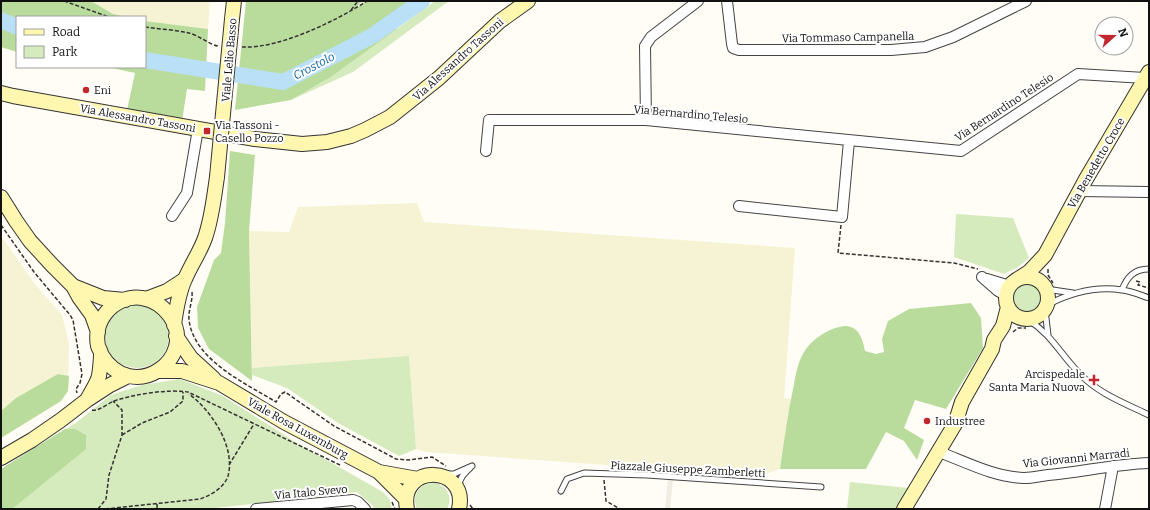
<svg xmlns="http://www.w3.org/2000/svg" width="1150" height="510" font-family="Bitter,serif">
<style>
.farmland{fill:#f6f3d4}
.green{fill:#d5ebbd}
.forest{fill:#b9dc9c}
.plaza{fill:#f1ede2}
.lines{fill:none;stroke-linecap:round;stroke-linejoin:round}
.river{stroke:#b9e0f7;stroke-width:16}
.lane-casing{stroke:#444;stroke-width:7}
.street-casing{stroke:#444;stroke-width:12}
.secondary-casing{stroke:#333;stroke-width:16}
.path{stroke:#333;stroke-width:1.5;stroke-dasharray:4 2;stroke-linecap:butt}
.lane{stroke:#fff;stroke-width:5}
.street{stroke:#fff;stroke-width:10}
.secondary{stroke:#fff6b0;stroke-width:14}
.secondary-bridge-casing{stroke:#333;stroke-width:16;stroke-linecap:butt}
.secondary-bridge{stroke:#fff6b0;stroke-width:14}
.poi-dot{fill:#c4262e;stroke:#fff;stroke-width:1.5}
.labels{text-anchor:middle;stroke-width:4;stroke-linejoin:round;paint-order:stroke}
.street-label{font-size:11px;fill:#111;stroke:#fff}
.poi-label{font-size:11px;fill:#111;stroke:#fff;text-anchor:start}
.water-label{font-size:12px;font-style:italic;fill:#1768a6;stroke:#fff}
</style>
<rect width="100%" height="100%" fill="#fffdf5"/>
<path class="farmland" d="M91,1h119l-2,28 -63,-8v-4h-19l-13,-3z
M417,203l7,19 371,26 -11,150 7,1 -11,70 -20,7 -334,-24 -10,-3 -7,-92 -157,11 -3,-137 40,1 9,-25z
M1,236l34,48 27,31 7,29 -1,47 -7,10 -60,37z"/>
<path class="green" d="M435,1h14l-96,71 -62,28 40,-23z
M956,214l57,4 16,40 -11,9 -14,7 -50,-17z
M1012 298a16 16 0 1 1 32 0a16 16 0 1 1-32 0Z
M105 336a32 32 0 1 1 64 0a32 32 0 1 1-64 0Z
M409,356l7,93 -17,7 -61,-33 -51,-35 -35,-13v-7z
M180,379l43,17 77,49 83,47 7,8 2,9h-18l-1,-3 -16,-14 -150,17h-206v-40l76,-47 34,-27 31,-10z
M433,482c13,3 21,14 14,27h-30c-6,-13 2,-25 16,-27z
M850,482l59,6 -12,21h-50z"/>
<path class="forest" d="M1,1h90l22,13 13,3h-109v35l-16,-5z
M246,1h116l-7,8 12,-8h47l-25,18 8,10 -66,48 -40,23 -56,10z
M145,21l63,8 -3,62 -18,-2 -5,32 -55,-11 8,-37 -28,-6h38z
M230,151l25,4 -6,76 3,150 -43,-32 -11,-21 -1,-21 17,-47 7,-7 4,-30z
M971,303l10,15 2,30 -37,61 -31,-9 -11,28 20,12 -7,20 -13,-19 -18,-9 -20,37h-86c4,-28 8,-57 14,-85 2,-11 4,-22 10,-32 8,-13 25,-24 40,-26 15,-1 19,14 21,25l11,3 8,-2 -2,-13 6,-18 21,-12z
M58,374l11,2 -1,15 -7,10 -60,37v-27l15,-13z
M65,429h10l11,6v14l-74,60h-11v-40z"/>
<path class="plaza" d="M668,479l5,1 -3,29h-5z"/>
<g class="lines">
<path class="river" d="M1,20l16,7
M145,60l138,22 89,-46 50,-35"/>
<g class="lane-casing">
<path id="lane" d="M1046,289l27,4
M1122,290c5,-13 12,-21 27,-21
M1047,305c23,-12 49,-19 75,-15 9,1 18,5 27,8
M1045,310l3,25
M1027,319c24,15 32,33 51,53 19,21 46,31 71,43
M447,474h7l18,-8
M459,486c0,-8 6,-13 11,-18
M561,491l6,-12 17,-6 63,2 174,12"/>
</g>
<g class="street-casing">
<path id="street" d="M727,1l5,43 1,4 6,2h152l34,-3 28,-10 73,-36
M646,120l-1,-74 6,-9 47,-36
M486,151l3,-31h157l315,31 117,-77 67,4
M1079,191l70,1
M739,206l103,11 7,-76
M172,216l15,-23 11,-64
M982,277l16,14 9,5
M987,279l23,7
M939,450l3,3c26,10 53,24 82,25 8,0 16,-2 24,-3 34,-3 67,-11 101,-12
M256,509l97,-9 5,2 7,7
M1105,509l8,-43"/>
</g>
<g class="secondary-casing">
<path id="secondary" d="M232,19l2,-18
M1,93l12,3 242,43 47,5 25,-2 24,-6 14,-6 25,-13 49,-39 61,-57 28,-20
M1,197l15,24 14,20 22,24 21,21 6,11 13,18 6,17
M1006 298a21 21 0 1 1 42 0a21 21 0 1 1-42 0Z
M1018,279l11,-7 16,-17 41,-76 63,-107
M73,286l30,12 22,2
M146,299l21,-8 17,-11
M174,325c2,-15 5,-33 11,-46 6,-14 15,-27 20,-41 7,-20 9,-41 12,-61
M176,336l15,22 23,21
M157,371h25l37,12 65,39 95,50 27,27
M87,400c4,-8 10,-16 12,-24 1,-7 2,-15 2,-22 0,-3 -2,-5 -3,-8 -2,-11 0,-23 7,-32 9,-12 23,-18 37,-16 12,2 21,8 28,18 29,43 -38,90 -69,38
M1,458l31,-18 29,-20 26,-20 23,-15 18,-9
M379,472l39,7
M407,509c-9,-46 62,-45 52,0
M904,509l51,-85 7,-22 30,-53 2,-9 9,-14 5,-19"/>
</g>
<path class="path" d="M64,1l45,16
M351,10l7,-9
M145,27c14,2 30,3 44,6 9,2 21,12 29,13
M242,47c37,2 94,-26 125,-46
M1,225l33,47 36,43 3,5 9,54 -2,9 -4,6 1,4
M841,225l-3,28 116,10 24,6
M1048,269v6l5,8
M1136,281l4,1 -2,3 11,3
M192,292c1,9 -4,18 -3,28 5,40 56,63 87,82l5,-8 4,-2 49,34 62,33 12,1 24,-3 14,9
M1013,332l5,-4h8
M92,410c7,2 17,-8 25,-10 20,-6 50,-11 71,-8l152,73
M122,435l20,-12 28,-11 13,-11v-9
M229,465l25,-41
M604,480l2,21 14,8
M392,502l3,7
M157,504v5
M470,505l3,4
M98,509l8,-10 3,-24 13,-40v-25l-9,-9
M105,509l95,-10c11,-4 24,-11 28,-23 8,-29 -17,-66 -39,-82"/>
<use href="#lane" class="lane"/>
<use href="#street" class="street"/>
<use href="#secondary" class="secondary"/>
<g class="secondary-bridge-casing">
<path id="secondary-bridge" d="M217,177l15,-158"/>
</g>
<use href="#secondary-bridge" class="secondary-bridge"/>
</g>
<g class="poi-dot">
<circle cx="86" cy="90" r="4"/>
<rect x="203" y="127" width="8" height="8" rx="2"/>
<path d="M1092 374h4v4h4v4h-4v4h-4v-4h-4v-4h4z"/>
<circle cx="927" cy="421" r="4"/>
</g>
<g class="labels">
<g class="street-label">
<text transform="translate(848 37) rotate(-1)" y="4">Via Tommaso Campanella</text>
<text transform="translate(458 59) rotate(-42)" y="4">Via Alessandro Tassoni</text>
<text transform="translate(229 60) rotate(-85)" y="4">Viale Lelio Basso</text>
<text transform="translate(1004 107) rotate(-33)" y="4">Via Bernardino Telesio</text>
<text transform="translate(691 114) rotate(5)" y="4">Via Bernardino Telesio</text>
<text transform="translate(138 118) rotate(10)" y="4">Via Alessandro Tassoni</text>
<text transform="translate(1096 163) rotate(-60)" y="4">Via Benedetto Croce</text>
<text transform="translate(298 428) rotate(29)" y="4">Viale Rosa Luxemburg</text>
<text transform="translate(1076 458) rotate(-6)" y="4">Via Giovanni Marradi</text>
<text transform="translate(688 469) rotate(3)" y="4">Piazzale Giuseppe Zamberletti</text>
<text transform="translate(311 492) rotate(-5)" y="4">Via Italo Svevo</text>
</g>
<g class="poi-label">
<text x="94" y="94">Eni</text>
<text x="215" y="129">Via Tassoni -<tspan x="215" dy="13">Casello Pozzo</tspan></text>
<text x="1085" y="378" text-anchor="end">Arcispedale<tspan x="1085" dy="13">Santa Maria Nuova</tspan></text>
<text x="935" y="425">Industree</text>
</g>
<g class="water-label">
<text transform="translate(314 66) rotate(-28)" y="4">Crostolo</text>
</g>
</g>
<rect width="1150" height="510" fill="none" stroke="#111111" stroke-width="4"/>
<rect x="16" y="16" width="130" height="52" fill="#ffffff" stroke="#a0a0a0"/>
<rect x="24" y="29" width="20" height="6" fill="#fff6b0" stroke="#a0a0a0"/>
<text x="52" y="36" font-size="12" fill="#111111">Road</text>
<rect x="24" y="46" width="20" height="12" fill="#d5ebbd" stroke="#a0a0a0"/>
<text x="52" y="56" font-size="12" fill="#111111">Park</text>
<g transform="translate(1114 36) rotate(69)"><circle r="19" fill="#ffffff" stroke="#a0a0a0"/>
<path d="M0-3L7 15L0 10L-7 15Z" fill="#c4262e"/>
<text y="-6" font-size="11" font-weight="bold" text-anchor="middle" fill="#111111">N</text>
</g>
</svg>
